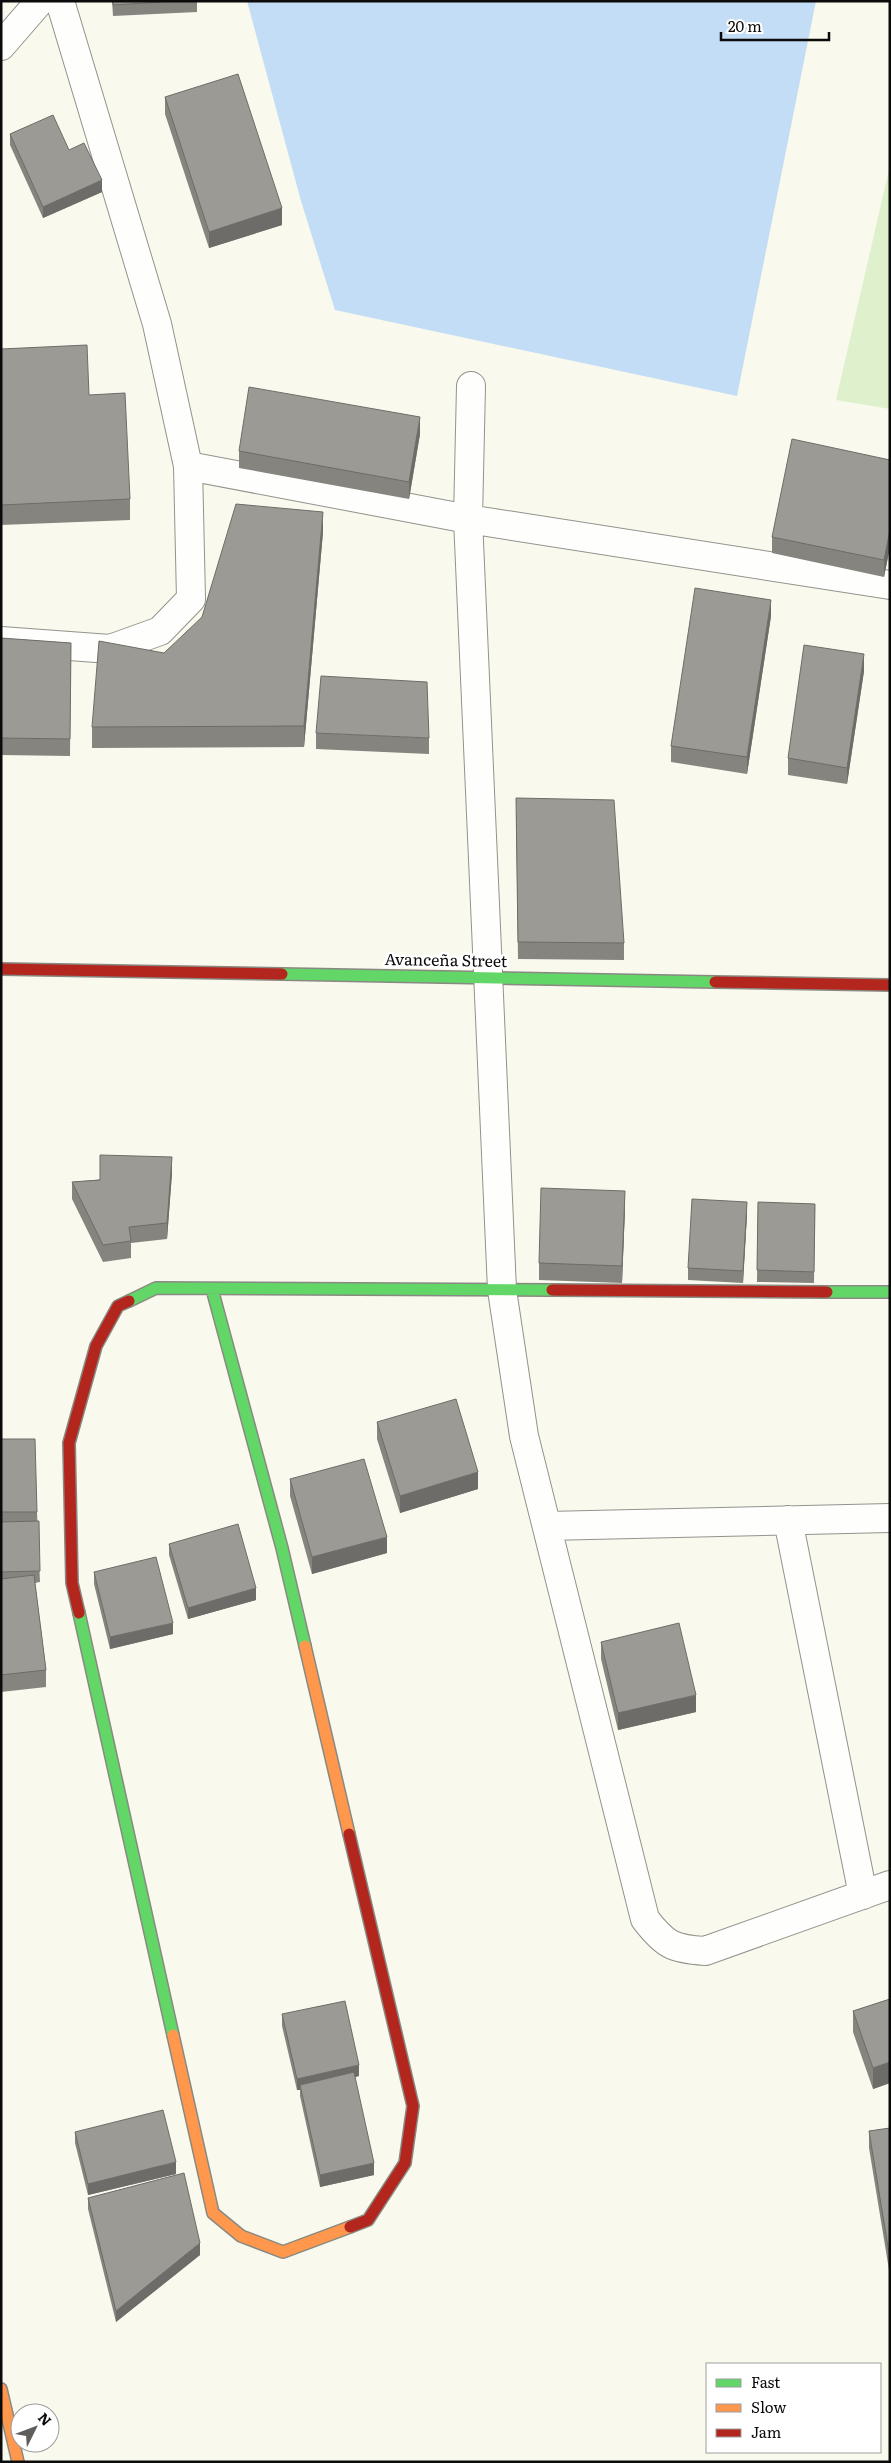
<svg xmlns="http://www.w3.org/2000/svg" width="891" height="2463" font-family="Literata,serif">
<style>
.green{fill:#def1cc}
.water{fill:#c2ddf5}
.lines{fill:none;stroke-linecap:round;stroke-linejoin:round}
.street-casing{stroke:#93928d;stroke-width:30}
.fast-casing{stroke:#898983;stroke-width:14}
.slow-casing{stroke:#898983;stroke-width:14}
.jam-casing{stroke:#898983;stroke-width:14}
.street{stroke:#fefefc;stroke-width:28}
.fast{stroke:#63d668;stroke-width:11}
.slow{stroke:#ff974d;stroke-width:11}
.jam{stroke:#b3261e;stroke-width:11}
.wall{fill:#86847f}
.shaded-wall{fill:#6d6c68}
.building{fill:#9c9a94;stroke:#6d6c68}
.labels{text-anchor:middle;stroke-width:5;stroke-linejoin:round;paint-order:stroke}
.street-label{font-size:16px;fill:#0b0b0b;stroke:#fff}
</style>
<rect width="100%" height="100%" fill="#faf9ed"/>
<path class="green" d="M890,165v244l-54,-9z"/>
<path class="water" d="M247,1h569l-79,395 -402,-86 -34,-109z"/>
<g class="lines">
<g class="street-casing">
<path id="street" d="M1,46l39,-45
M471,386l-3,133 34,771 22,146 121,483c20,26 28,30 60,32l185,-66
M188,466l280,53 422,66
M1,641l109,8 50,-18 31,-32 -3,-133 -31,-142 -97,-323
M788,1520l75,375
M547,1526l343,-8"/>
</g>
<g class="fast-casing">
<path id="fast" d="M282,974l433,8
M212,1289l70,259 23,98
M827,1292h63
M129,1301l27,-13 396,2
M79,1613l94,422"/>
</g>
<g class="slow-casing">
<path id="slow" d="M305,1646l44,188
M173,2035l40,178 28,23 42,16 67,-25
M1,2389l17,73"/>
</g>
<g class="jam-casing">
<path id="jam" d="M1,969l281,5
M715,982l175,3
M552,1290l275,2
M79,1613l-7,-30 -3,-140 27,-97 22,-40 11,-5
M349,1834l64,272 -8,57 -37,57 -18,7"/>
</g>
<use href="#street" class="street"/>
<use href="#fast" class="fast"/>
<use href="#slow" class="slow"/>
<use href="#jam" class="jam"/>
</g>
<path class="wall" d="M112,1h85v11l-84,4z
M165,97l117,128 -73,23 -44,-134z
M10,134l59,16 33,42 -59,26 -33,-73z
M1,349l88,46 41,104v21l-129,5z
M420,434l-11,65 -170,-31v-17z
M890,460v87l-6,30 -112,-24v-16z
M323,532l-19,215 -212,1v-21l72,-74z
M771,616l-24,158 -76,-12v-16z
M1,638l70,5 -1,113 -69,-1z
M864,671l-17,113 -59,-9v-17z
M316,733l113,5v16l-113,-5z
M516,814l108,129v17l-106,-1z
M172,1173l-5,66 -36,4v15l-28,4 -31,-63v-17z
M758,1202l57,2 -1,79 -57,-1z
M625,1208l-3,75 -83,-3v-17z
M747,1214l-4,69 -55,-3v-12z
M377,1422l101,67 -78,24 -23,-74z
M1,1439l36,73 3,70 -5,1 11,87v17l-45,5z
M290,1479l97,74 -75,21 -22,-78z
M169,1544l87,56 -68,19 -19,-64z
M94,1572l79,62 -63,15 -16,-65z
M601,1642l95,70 -78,18 -17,-71z
M890,1999v84l-17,6 -20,-57v-21z
M282,2014l77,62 -4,1 19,98 -54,12 -20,-91v-6h-3l-15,-64z
M890,2128v148l-21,-128v-17z
M75,2132l101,42 -88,21 -13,-52z
M88,2198l112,57 -84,67 -28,-113z"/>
<path class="shaded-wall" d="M102,180v12l-59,26v-11z
M282,208v17l-73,23v-16z
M420,417v17l-11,65v-17z
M323,512v20l-19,215v-21z
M890,530v17l-6,30v-17z
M771,600v16l-24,158v-17z
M864,654v17l-17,113v-16z
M172,1157v16l-5,66v-16z
M625,1191v17l-3,75v-17z
M747,1202v12l-4,69v-12z
M478,1472v17l-78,24v-17z
M387,1537v16l-75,21v-17z
M256,1588v12l-68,19v-11z
M173,1623v11l-63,15v-12z
M696,1695v17l-78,18v-17z
M890,2062v21l-17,6v-21z
M359,2065v11l-58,13 -1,-4v5h-3v-11z
M176,2162v12l-88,21v-11z
M374,2163v12l-54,12v-12z
M200,2243v12l-84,67v-11z"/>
<path class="building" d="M113,1h65l-65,4z
M238,74l44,134 -73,24 -44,-135z
M53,115l16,35 15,-7 18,37 -59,27 -33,-73z
M87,345l2,50 36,-2 5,106 -129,6v-156z
M249,387l171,30 -11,65 -170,-31z
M792,439l98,21v70l-6,30 -112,-23z
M236,504l87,8 -19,214 -212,1 7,-86 65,12 38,-36z
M695,588l76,12 -24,157 -76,-11z
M1,638l70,5 -1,96 -69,-1z
M804,645l60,9 -17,114 -59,-10z
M321,676l106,6 2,56 -113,-5z
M516,798l98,2 10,143 -106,-1z
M100,1155l72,2 -5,66 -38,4 2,14 -28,4 -31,-63 28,-2z
M541,1188l84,3 -3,75 -83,-3z
M692,1199l55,3 -4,69 -55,-3z
M758,1202l57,2 -1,68 -57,-2z
M456,1399l22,73 -78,24 -23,-74z
M1,1439h34l2,73h-36z
M364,1459l23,78 -75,20 -22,-78z
M39,1521l1,50 -39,1v-50z
M238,1524l18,64 -68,20 -19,-64z
M156,1557l17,66 -63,14 -16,-65z
M34,1575l12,95 -45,5v-96z
M679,1623l17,72 -78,18 -17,-71z
M890,1999v63l-17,6 -20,-57z
M345,2001l14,64 -62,14 -15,-65z
M354,2072l20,91 -54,12 -20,-90z
M163,2110l13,52 -88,22 -13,-52z
M890,2128v131l-21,-128z
M184,2173l16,70 -84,68 -28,-113z"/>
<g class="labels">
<g class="street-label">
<text transform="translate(446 960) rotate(1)" y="6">Avanceña Street</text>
</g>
</g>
<rect width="891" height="2463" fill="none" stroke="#0b0b0b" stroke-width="5"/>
<rect x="706" y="2363" width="175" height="90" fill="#ffffff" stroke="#9d9d9d"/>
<rect x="716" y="2379" width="25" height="8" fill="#63d668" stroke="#9d9d9d"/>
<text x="751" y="2388" font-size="15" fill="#0b0b0b">Fast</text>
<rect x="716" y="2404" width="25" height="8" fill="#ff974d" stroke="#9d9d9d"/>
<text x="751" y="2413" font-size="15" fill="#0b0b0b">Slow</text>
<rect x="716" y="2429" width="25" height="8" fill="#b3261e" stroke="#9d9d9d"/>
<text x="751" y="2438" font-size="15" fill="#0b0b0b">Jam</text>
<g transform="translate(35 2428) rotate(48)"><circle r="24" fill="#ffffff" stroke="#9d9d9d"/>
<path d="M0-4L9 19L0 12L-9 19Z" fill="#5f5e5a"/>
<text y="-8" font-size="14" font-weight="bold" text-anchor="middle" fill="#0b0b0b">N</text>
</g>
<path d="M721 32v8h108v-8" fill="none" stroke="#0b0b0b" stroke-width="2.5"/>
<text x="728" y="32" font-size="15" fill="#0b0b0b" stroke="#ffffff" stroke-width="4" paint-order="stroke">20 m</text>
</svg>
